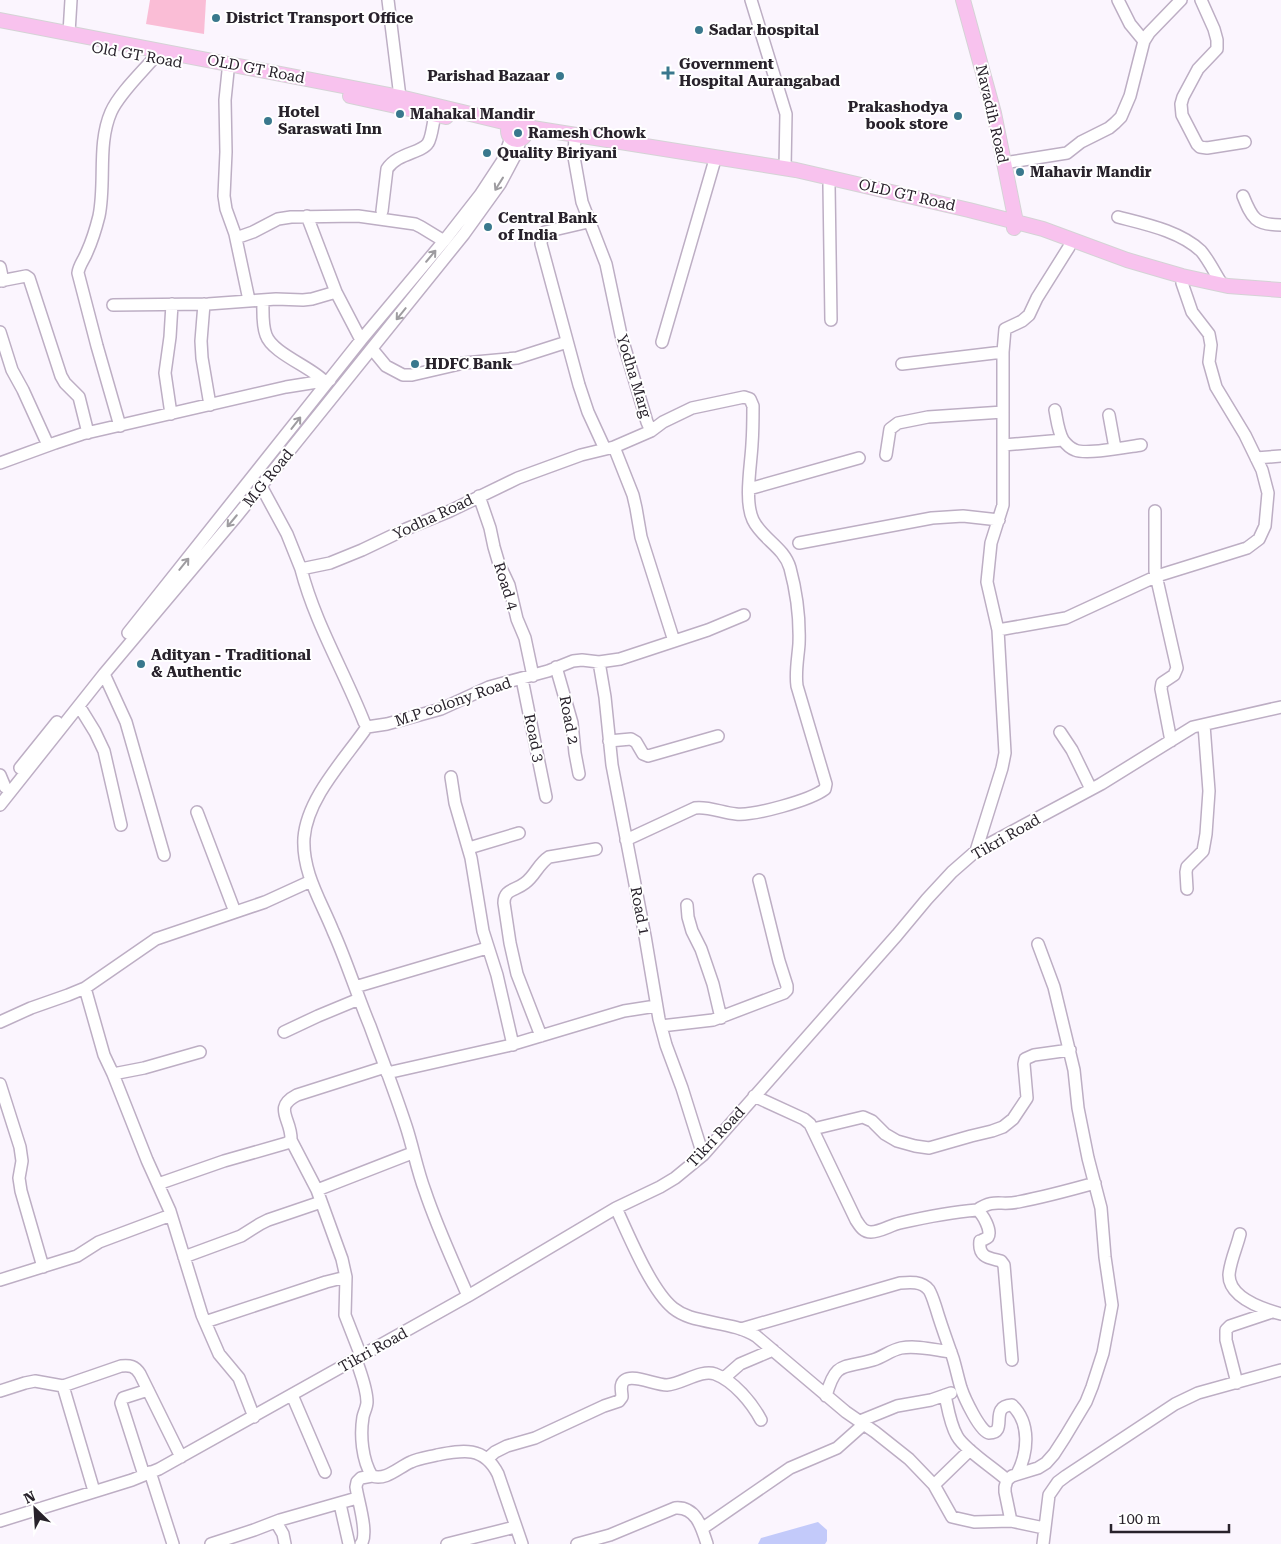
<svg xmlns="http://www.w3.org/2000/svg" width="1281" height="1544" font-family="'Roboto Serif',serif">
<style>
.green{fill:#fabdd6}
.water{fill:#c3cafa}
.lines{fill:none;stroke-linecap:round;stroke-linejoin:round}
.minor-casing{stroke:#bdaec4;stroke-width:14}
.major-casing{stroke:#d4d3d5;stroke-width:16}
.minor{stroke:#fff;stroke-width:11}
.major{stroke:#f8c2ee;stroke-width:14}
.oneway{stroke:#9e9ca0}
.poi-dot{fill:#39788d;stroke:#fff;stroke-width:2}
.labels{text-anchor:middle;stroke-width:4;stroke-linejoin:round;paint-order:stroke}
.poi-label{font-size:15px;font-weight:bold;fill:#28222b;stroke:#fff;text-anchor:start}
.street-label{font-size:15px;fill:#28222b;stroke:#fff}
</style>
<rect width="100%" height="100%" fill="#fbf5fe"/>
<path class="green" d="M150,0h56l-2,34 -58,-10z"/>
<path class="water" d="M818,1522l9,8v11l-2,3h-67l3,-6z"/>
<g class="lines">
<g class="minor-casing">
<path id="minor" d="M388,0l12,97
M751,0l35,114 -1,54
M1118,0l12,24 14,17
M1201,0l13,29 3,11v9l-19,20 -15,28 -2,7 1,11 15,29 3,3 7,1 38,-6
M69,33l2,-33
M228,71l-3,29 1,52 -2,44 2,13 9,25 14,66
M575,135l-1,22 8,45 24,62 15,71 26,87 4,9 12,-9 29,-14 52,-11 6,2 3,7c0,13 0,25 -1,38 -1,21 -8,57 1,76 9,19 31,27 37,48 7,26 10,49 9,76 -1,14 -4,28 -2,42l29,98 -1,5c-14,11 -71,27 -89,25 -13,-1 -28,-8 -41,-6l-69,32
M1004,163l63,-10 14,-11 28,-14 6,-5 6,-6 9,-21 14,-55 5,-8 32,-33
M829,185l2,135
M1243,196c9,22 12,29 38,29
M382,211l5,-42c10,-16 35,-16 41,-26 4,-6 5,-21 7,-28
M307,216l29,76 25,48
M1118,217c27,7 62,14 83,34 7,8 15,24 21,33
M588,222l-43,10 -3,2 -1,10 38,141 9,27 17,37
M236,238l17,-6 25,-13 13,-2 67,-1 57,8 6,3 23,14
M0,267l3,14
M0,281l26,-5 3,2 32,98 4,7 14,14 9,36
M263,300c0,11 -1,25 3,35 6,18 45,32 58,46
M204,304l-3,37 1,17 8,47
M113,305l95,-1 68,-5 27,1 9,-1 24,-7
M0,332l12,38 11,20 25,55
M662,342l52,-179
M372,349l14,17 17,9h9l52,-12 53,-5 50,-16
M902,364l101,-12
M1055,410c2,10 3,21 8,30 3,4 7,8 12,10 11,5 52,-3 66,-5
M171,414l-6,-41 5,-36 2,-33
M1109,415l6,33
M120,426l-23,-80 -19,-73c1,-8 6,-13 9,-21 5,-11 9,-24 12,-36 7,-34 -2,-72 12,-104 8,-18 30,-39 43,-54
M1003,445l60,-5
M614,447l19,48 3,13 5,29 33,104
M886,455l4,-26 8,-6 30,-6 75,-5
M1256,458l25,-2
M0,463l55,-20 27,-9 204,-47 44,-7
M261,486l26,48 14,35 29,-6 32,-13 44,-21 44,-18 68,-33 63,-23 33,-8 37,-16
M749,489l110,-31
M479,496l11,32 4,19 5,17 10,21 8,34 8,19 8,38
M1155,511v60l22,97 -3,7 -12,8 -1,6 10,52
M799,543l133,-25 31,-2 36,4
M301,569c14,54 43,102 63,153l3,5 20,-3 54,-15 48,-22 59,-16 25,-10 9,-1 17,2 21,-3 88,-29 36,-15
M998,630l68,-12 91,-42 90,-28 12,-9 6,-13 3,-33 -6,-23 -17,-35 -29,-48 -7,-25 2,-17 -2,-11 -17,-22 -10,-29
M128,633l233,-293 83,-99 36,-46 23,-35 8,-22
M599,662l6,35 7,68 33,171 14,83 7,26 16,43 21,67
M556,667l16,56 3,30 4,21
M104,674l22,48 38,133
M522,679l24,118
M79,706l16,26 9,19 17,74
M367,727c-22,32 -60,71 -63,111 -2,34 17,63 29,93 14,31 24,64 37,95 12,33 25,66 36,100 7,21 11,44 19,65 12,36 28,70 43,105
M1060,732l12,18 19,39
M609,741l22,-2 5,3 7,12 5,2 70,-20
M20,768l37,-46
M0,775l5,12
M451,777l4,26 16,55 12,73 14,44 16,70
M0,805l104,-131 132,-157 228,-283 36,-50 17,-32 3,-12
M197,812l38,100
M469,848l50,-15
M976,851l26,-83 3,-15 -7,-123 -11,-48 4,-39 12,-38v-153l2,-23 17,-8 7,-6 8,-17 32,-51
M1187,889l-1,-17 1,-5 16,-16 3,-17 3,-43 -5,-66
M687,905l1,12 4,14 9,18 12,35 8,34
M355,987l132,-39
M85,988l19,67 9,19 34,86 23,51 32,104 17,39 20,24 15,39
M0,1022l31,-14 37,-13 17,-7 71,-49 109,-37 46,-21
M661,1026l52,-6 71,-27 3,-3v-4l-8,-25 -20,-81
M284,1032l34,-16 41,-17
M541,1036l-24,-62 -7,-31 -6,-40c0,-14 11,-12 21,-20 10,-7 13,-19 24,-26l47,-8
M387,1073l120,-27 117,-35 32,-5
M113,1074l31,-6 56,-16
M0,1084l20,63 2,14 -3,17 2,13 22,76
M754,1096l50,23 6,5 46,96c4,6 7,12 15,12 9,0 20,-7 29,-9 26,-6 51,-11 77,-13 6,4 15,21 11,27 -1,1 -7,4 -8,4 -2,17 10,17 21,20l3,4 8,95
M813,1129l50,-12 9,4 13,13 12,7 18,5 14,2 42,-12 21,-5 11,-4 10,-8 14,-21 -3,-34 1,-5 9,-4 36,-5
M291,1140l26,50 25,69 4,18 -1,38 16,41
M158,1184l66,-23 63,-18 4,-3c1,-21 -19,-32 6,-45l88,-28
M317,1190l95,-37
M616,1208c13,28 35,82 57,100 5,4 11,7 17,9 22,7 47,7 66,19l90,76 29,20 34,27 25,26 18,32 22,5 37,-1 33,7
M977,1210c18,-12 23,-4 41,-8 26,-5 52,-12 77,-19
M1240,1234c-3,13 -10,27 -11,41 0,23 34,34 52,39
M184,1257l57,-21 19,-12 8,-4 53,-18
M0,1280l77,-24 22,-14 72,-27
M205,1322l121,-40 20,-5
M741,1329l159,-46c10,-1 22,-2 29,7 3,5 5,12 7,18 5,17 11,33 17,50 3,10 5,20 8,30 3,9 19,44 28,45 20,0 -1,-27 23,-28 19,18 16,48 5,69
M356,1359c4,13 11,29 11,43 0,5 -3,10 -4,15 -3,18 -1,43 9,59 14,5 27,-9 39,-14 8,-4 18,-5 26,-7 26,-5 47,-9 61,19l24,70
M724,1378l16,-14 33,-14
M1237,1383l-11,-43v-10l4,-4 42,-14
M63,1386l31,105
M0,1391l25,-8 10,-2 28,5 58,-20c9,-1 14,0 19,8l41,83
M292,1395l33,77
M945,1395c3,14 5,29 12,41 7,13 38,33 50,44
M826,1396c10,-36 17,-27 47,-36 10,-3 18,-10 28,-12 16,-3 34,2 50,4
M860,1421l37,-15 34,-6 20,-7
M487,1459l8,-7 12,-6 28,-8 69,-32 15,-5 3,-4c0,-6 -3,-13 3,-17 9,-6 30,5 42,5 15,-1 34,-16 48,-11 19,7 37,29 46,46
M150,1472l23,72
M144,1475l-23,-72 2,-5 25,-8
M934,1485l36,-35
M340,1504l9,40
M0,1521l132,-41 27,-11 309,-173 148,-88 44,-21 15,-9 28,-23 194,-220 30,-36 25,-27 24,-21 125,-67 92,-57 88,-20
M1011,1521l-6,-29v-5l2,-7 5,-4 26,-8 8,-5 8,-9 11,-17 21,-35 6,-15 11,-34 9,-48 -7,-48 -4,-49 -13,-50 -10,-50 -4,-38 -20,-83 -16,-43
M276,1522l7,12 2,10
M703,1528l87,-60 47,-20 27,-24
M211,1544l43,-14 26,-10 77,-22
M361,1544c8,-10 -3,-43 -5,-57l1,-5 4,-4 11,-2
M447,1544l68,-17
M577,1544l33,-9 65,-27c21,-2 27,20 32,36
M1043,1544l6,-49 9,-13 8,-6 109,-72 23,-11 83,-23"/>
</g>
<g class="major-casing">
<path id="major" d="M963,0l31,113 22,109 -2,6
M0,20l400,77 112,27
M350,96l96,21
M508 131a9 9 0 1 1 18 0a9 9 0 1 1-18 0Z
M526,127l270,43 173,40 74,19 84,31 55,16 46,10 53,4"/>
</g>
<use href="#minor" class="minor"/>
<use href="#major" class="major"/>
</g>
<defs><path id="oneway-shaft" d="M-6 0H5M1.5-3L5.5 0L1.5 3" fill="none" stroke-width="1.6" stroke-linecap="round" stroke-linejoin="round" transform="scale(1.25)"/></defs>
<g class="oneway">
<use href="#oneway-shaft" transform="translate(499 184) rotate(122)"/>
<use href="#oneway-shaft" transform="translate(431 256) rotate(-50)"/>
<use href="#oneway-shaft" transform="translate(401 314) rotate(129)"/>
<use href="#oneway-shaft" transform="translate(296 423) rotate(-52)"/>
<use href="#oneway-shaft" transform="translate(232 521) rotate(130)"/>
<use href="#oneway-shaft" transform="translate(184 564) rotate(-51)"/>
</g>
<g class="poi-dot">
<circle cx="216" cy="18" r="5"/>
<circle cx="699" cy="30" r="5"/>
<path d="M665.5 65.5h5v5h5v5h-5v5h-5v-5h-5v-5h5z"/>
<circle cx="560" cy="76" r="5"/>
<circle cx="400" cy="114" r="5"/>
<circle cx="958" cy="116" r="5"/>
<circle cx="268" cy="121" r="5"/>
<circle cx="518" cy="133" r="5"/>
<circle cx="487" cy="153" r="5"/>
<circle cx="1020" cy="172" r="5"/>
<circle cx="488" cy="227" r="5"/>
<circle cx="415" cy="364" r="5"/>
<circle cx="141" cy="664" r="5"/>
</g>
<g class="labels">
<g class="poi-label">
<text x="226" y="23">District Transport Office</text>
<text x="709" y="35">Sadar hospital</text>
<text x="679" y="69">Government<tspan x="679" dy="17">Hospital Aurangabad</tspan></text>
<text x="550" y="81" text-anchor="end">Parishad Bazaar</text>
<text x="948" y="112" text-anchor="end">Prakashodya<tspan x="948" dy="17">book store</tspan></text>
<text x="278" y="117">Hotel<tspan x="278" dy="17">Saraswati Inn</tspan></text>
<text x="410" y="119">Mahakal Mandir</text>
<text x="528" y="138">Ramesh Chowk</text>
<text x="497" y="158">Quality Biriyani</text>
<text x="1030" y="177">Mahavir Mandir</text>
<text x="498" y="223">Central Bank<tspan x="498" dy="17">of India</tspan></text>
<text x="425" y="369">HDFC Bank</text>
<text x="151" y="660">Adityan - Traditional<tspan x="151" dy="17">&amp; Authentic</tspan></text>
</g>
<g class="street-label">
<text transform="translate(137 55) rotate(10)" y="5">Old GT Road</text>
<text transform="translate(256 69) rotate(11)" y="5">OLD GT Road</text>
<text transform="translate(992 114) rotate(77)" y="5">Navadih Road</text>
<text transform="translate(907 195) rotate(13)" y="5">OLD GT Road</text>
<text transform="translate(634 376) rotate(73)" y="5">Yodha Marg</text>
<text transform="translate(268 478) rotate(-51)" y="5">M.G Road</text>
<text transform="translate(433 517) rotate(-25)" y="5">Yodha Road</text>
<text transform="translate(506 586) rotate(72)" y="5">Road 4</text>
<text transform="translate(453 702) rotate(-19)" y="5">M.P colony Road</text>
<text transform="translate(569 720) rotate(79)" y="5">Road 2</text>
<text transform="translate(534 738) rotate(78)" y="5">Road 3</text>
<text transform="translate(1006 837) rotate(-30)" y="5">Tikri Road</text>
<text transform="translate(640 911) rotate(79)" y="5">Road 1</text>
<text transform="translate(716 1137) rotate(-47)" y="5">Tikri Road</text>
<text transform="translate(373 1350) rotate(-29)" y="5">Tikri Road</text>
</g>
</g>
<g transform="translate(35 1509) rotate(335)" stroke="#ffffff" stroke-width="4" paint-order="stroke">
<path d="M0-4L9 19L0 12L-9 19Z" fill="#28222b"/>
<text y="-8" font-size="14" font-weight="bold" text-anchor="middle" fill="#28222b">N</text>
</g>
<path d="M1111 1524v8h118v-8" fill="none" stroke="#28222b" stroke-width="2.5"/>
<text x="1118" y="1524" font-size="15" fill="#28222b" stroke="#ffffff" stroke-width="4" paint-order="stroke">100 m</text>
</svg>
